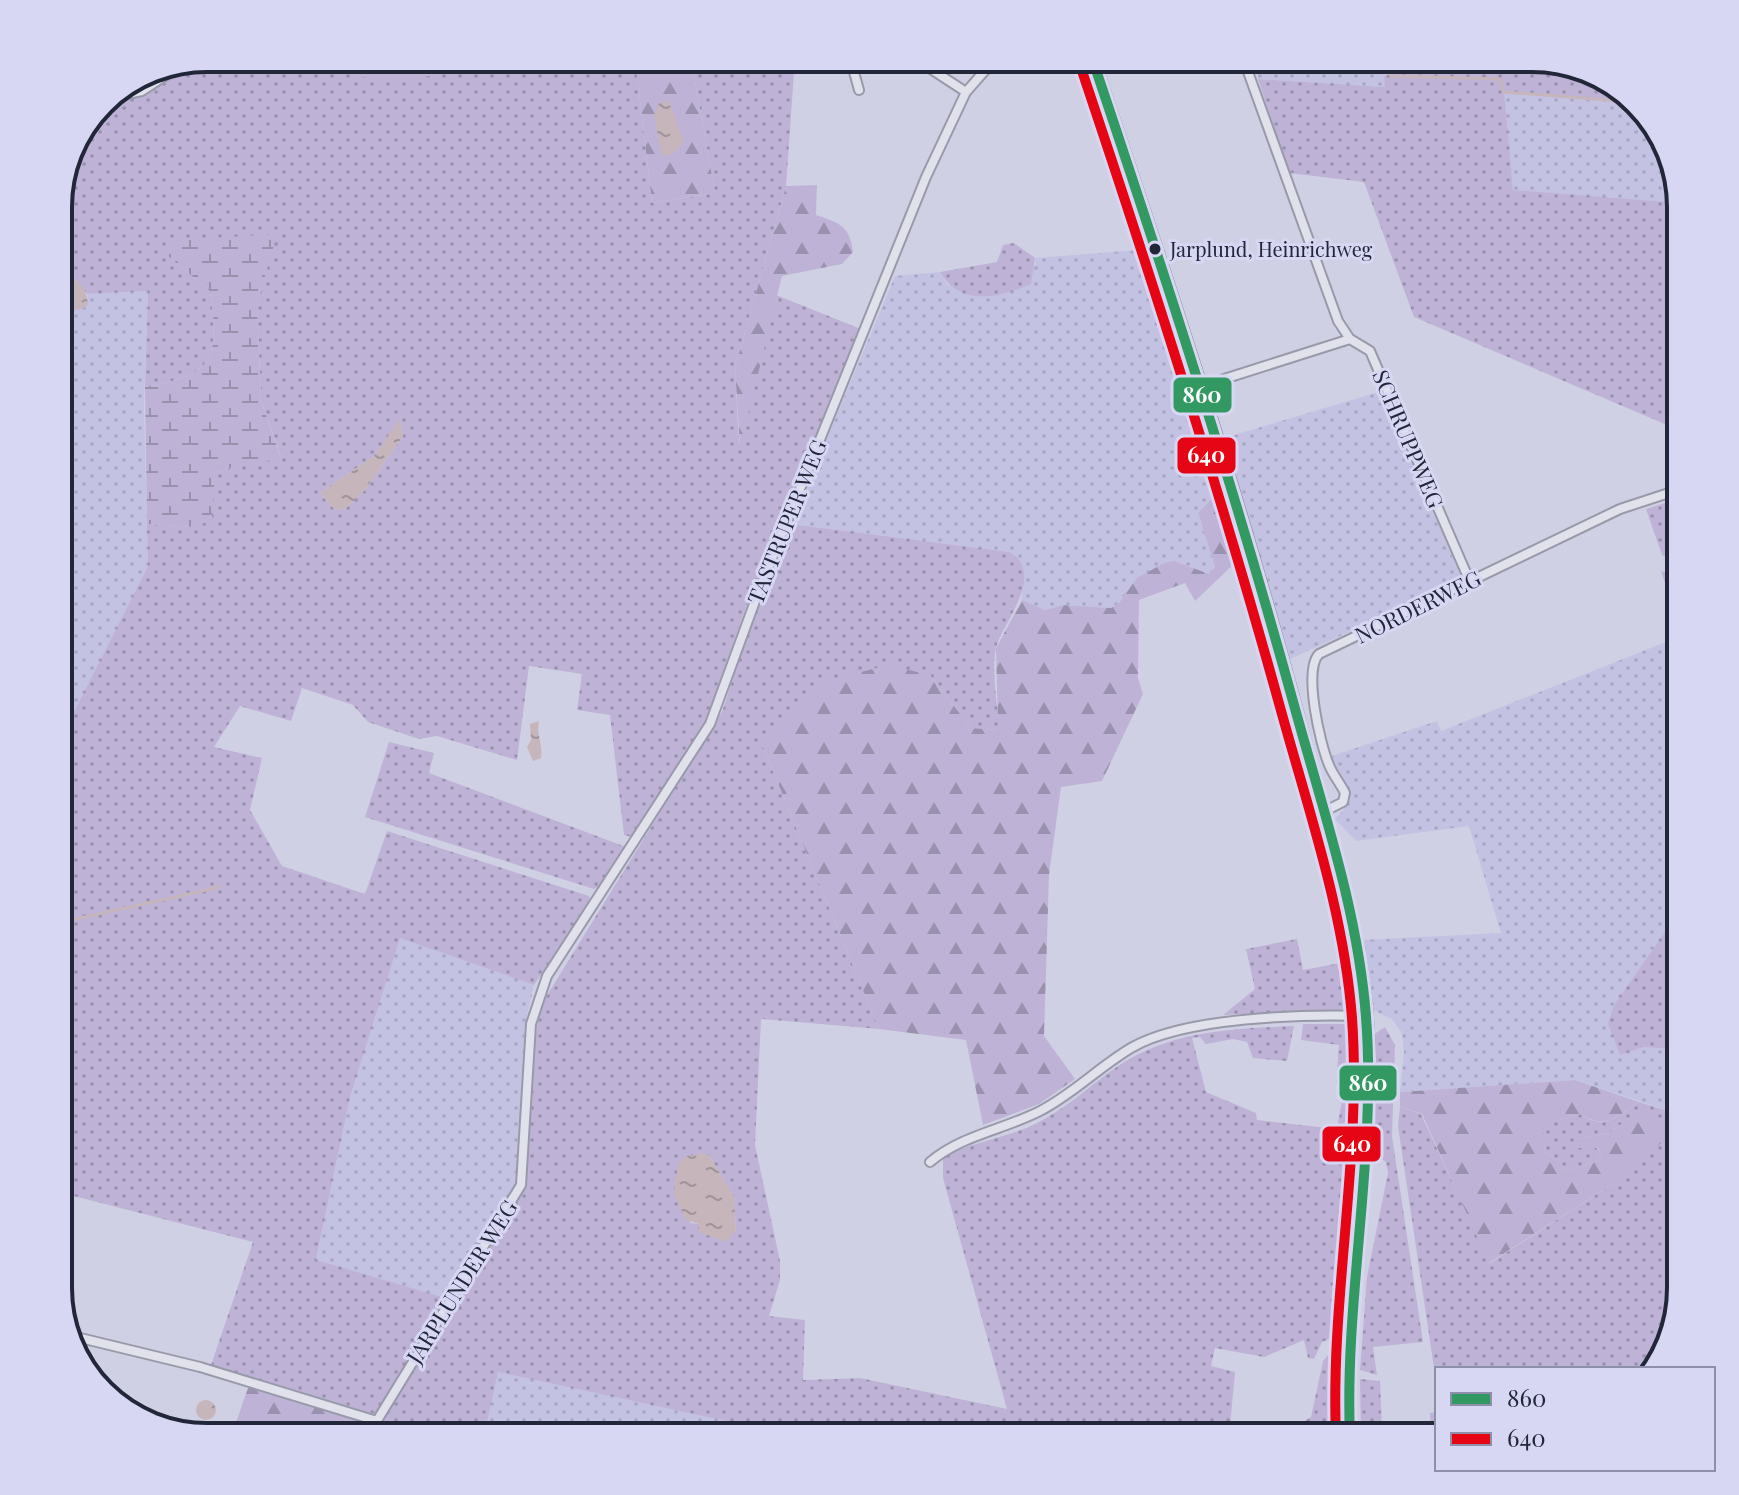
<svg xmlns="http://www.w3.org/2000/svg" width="1739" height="1495" font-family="'Playfair Display',serif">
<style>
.farmland{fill:url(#farmland-dots)}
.grass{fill:url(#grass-dots);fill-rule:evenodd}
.forest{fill:url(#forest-firs)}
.wetland{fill:url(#wetland-marsh)}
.water{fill:url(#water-ripples)}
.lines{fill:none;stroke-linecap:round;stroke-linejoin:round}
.stream{stroke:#c6b5bb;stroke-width:3}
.minor-casing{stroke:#989aaa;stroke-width:12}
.secondary-casing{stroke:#888a99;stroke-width:16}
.minor{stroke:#e1e1ec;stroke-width:8}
.secondary{stroke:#e1e1ec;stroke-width:12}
.bus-1-casing{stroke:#d7d7f4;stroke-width:16}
.bus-2-casing{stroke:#d7d7f4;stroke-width:16}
.bus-1{stroke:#339962;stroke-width:10}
.bus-2{stroke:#e60514;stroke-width:10}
.bus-dot{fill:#212639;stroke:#d7d7f4;stroke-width:3}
.labels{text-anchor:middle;stroke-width:6;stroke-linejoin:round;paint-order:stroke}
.bus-label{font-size:20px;fill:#212639;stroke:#d7d7f4;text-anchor:start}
.street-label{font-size:22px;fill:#212639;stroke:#d7d7f4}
.rim{fill:none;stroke:#212639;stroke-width:4}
.line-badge{stroke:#d7d7f4;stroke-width:3}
.badge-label{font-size:22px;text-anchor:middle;font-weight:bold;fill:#fff}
</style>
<defs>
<pattern id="farmland-dots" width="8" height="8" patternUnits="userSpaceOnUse" patternTransform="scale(2)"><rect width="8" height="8" fill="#c4c2e3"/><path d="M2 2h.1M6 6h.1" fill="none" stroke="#a8a7c4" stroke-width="1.8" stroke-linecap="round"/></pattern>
<pattern id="grass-dots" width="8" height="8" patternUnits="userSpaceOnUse" patternTransform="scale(2)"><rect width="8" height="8" fill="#beb3d6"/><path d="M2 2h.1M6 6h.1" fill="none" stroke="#9a91af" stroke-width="1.8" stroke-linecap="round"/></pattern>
<pattern id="forest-firs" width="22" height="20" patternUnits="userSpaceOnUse" patternTransform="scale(2)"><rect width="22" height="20" fill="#beb3d6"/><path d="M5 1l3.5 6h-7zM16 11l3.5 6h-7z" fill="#9a91af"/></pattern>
<pattern id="wetland-marsh" width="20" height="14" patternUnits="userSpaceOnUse" patternTransform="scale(2)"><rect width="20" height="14" fill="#beb3d6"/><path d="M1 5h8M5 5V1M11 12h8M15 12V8" fill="none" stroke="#9a91af"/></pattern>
<pattern id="water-ripples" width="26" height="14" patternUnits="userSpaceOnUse" patternTransform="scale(2)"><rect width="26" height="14" fill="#c6b5bb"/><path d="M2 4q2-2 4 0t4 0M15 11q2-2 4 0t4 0" fill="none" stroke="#a09399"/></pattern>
</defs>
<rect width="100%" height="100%" fill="#d0d0e4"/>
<path class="farmland" d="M1251,58h134l6,18 -5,11 -128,-8z
M1503,92l132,10 34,48 11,53 -167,-12z
M1138,250l79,243 -19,20 17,55 -6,6 -33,-13 -39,17 -18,25 -8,5 -48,-3 -18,5 -23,-10v-32l-11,-16 -220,-28 104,-248 45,-4 8,13 88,-20 -1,-7z
M148,291l-4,115 4,160 -90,177v-441l8,4 22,-2 -1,-10z
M1382,391l80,189 -172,79 -66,-221z
M1681,636v294l-15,1 -46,124 24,-8 37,3v65l-106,-35 -175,12 4,-40 -2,-19 -10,-14 -19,-9 -11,-70 139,-7 -32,-107 -113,15 -21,-22 13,-14 2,-10 -21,-38 108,-36 4,10z
M400,937l134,48 -9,40 -8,162 -71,111 -130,-37 34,-164z
M498,1372l234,50 4,15h-252z"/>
<path class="grass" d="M207,58h126l4,10 161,-6 -2,-4h139l17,145 63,-10 -24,-135h104l-9,128 -51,182 4,76 37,-149 85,34 -110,264 -45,128 -74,116 -8,-2 -14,-120 -33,-5 5,-36 -53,-8 -12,94 -80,-24 -18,3 -51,-17 -15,-17 -51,-17 -11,33 -51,-15 -26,41 48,11 -12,52 32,56 83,28 22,-63 202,65 2,6 -57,83 -134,-47 -50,159 -34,163 130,38 -71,116 -164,-49 42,-123 -195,-50v-449l90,-177 -1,-42 47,3 21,-55 66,-15 -20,-57 -4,-95 19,-71 -108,22 43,36c7,68 5,82 -66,95l3,-96 -61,3 -11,-14 -18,2c0,-59 -7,-136 44,-179 12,-9 38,-8 53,-15 20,-9 29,-21 52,-30zM400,420l3,16 -39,55 -19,18 -10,1 -15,-17 54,-37z
M1385,58h147l99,37 4,7 -131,-10 9,98 167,13 1,228 -267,-114 -50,-135 -75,-9 -31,-94 127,8 -1,-11 7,-1z
M1014,243l21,15 -4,26c-32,14 -70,23 -91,-12l57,-10 6,-17z
M1681,498v68l-19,-11 -16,-46z
M791,524l219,28c37,23 -9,73 -14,96 -5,21 2,59 3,82l-28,-2 -41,-53 -169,67 118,287 -118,-10 -6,126 25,116v19l-11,36 36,4 -2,60 57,-2 147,31 -64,-231v-21c29,-15 63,-19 92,-33 33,-16 57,-41 86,-60 54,-34 112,-35 173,-38l-7,35 -34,-3 -6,-16 -14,-3 -27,5 -6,-7 -8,1 14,54 50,21 1,7 80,9 7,-40 -8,-5 3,-39 -38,-5 2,-16h42l8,4 3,8 -1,69 -6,40 9,13 -19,177 -17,7 -8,17 -6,-1 -4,-18 -40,17 -49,-9 -4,18 24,6 -6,65h-493l-5,-15 -233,-50 -14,65h-113l155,-249 9,-150 6,-33 181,-293 39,-119zM709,1155l25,42 2,35h-37v-8l-9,-1z
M389,742l45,11 -5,20 197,74 -22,37 -10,5 -229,-72z
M1681,930v120l-37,-3 -24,8 -12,-31 6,-19 52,-74z
M1297,939l6,31 43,-8 8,41 -5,7 -126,5 32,-26 -9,-40z
M1385,1027l10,18 -3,91 31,206 -50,5 4,28 -17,-5 7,-93 21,-104 -2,-11 -14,-9 4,-81 -3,-37z
M1639,1102l42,13v173l-31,81 -216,-1 -36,-242 2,-19 21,7 69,149 124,-80 25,-72 -30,22 -30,6 19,10 3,6 -6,7 -30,8 -6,-9 -14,-9 -3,-27 38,-11c25,17 37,3 59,-12z
M1334,1348l7,4 2,85h-63l31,-20 12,-56z
M1360,1379l20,2 2,48 49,8 -1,-24 7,-1v25h-76z"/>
<path class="forest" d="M333,58h163l2,5c-51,8 -112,30 -161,5z
M635,58h56l24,135 -63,10z
M817,185l-1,30c24,8 34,11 37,37l-11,12 -60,12 -42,172 -5,-80 51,-182z
M1217,493l20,68 -42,40 -10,-18 -46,17 -1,78 5,16 -41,87 -41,6 -12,88 -5,161 31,43 -36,25 -56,21 -17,-85 -87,-11 -118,-287 69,-62 58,-15 42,10 41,53 27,2 -2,-82 26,-48 23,10 18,-5 48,3 8,-5 18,-25 27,-15 11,-2 34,13 6,-7 -17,-54z
M1661,571l20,6v55z
M1575,1080l64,22c-22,15 -34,28 -59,12l-37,11 2,27 14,9 6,9 30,-8 6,-7 -3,-7h-20l-4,-4 5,-5 30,-6 30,-22c15,6 27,10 27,28l-52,44 -125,80 -67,-149 -22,-7v-15z
M249,1385l121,37 -9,15h-130z"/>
<path class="wetland" d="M277,234l-20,71 4,95 20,58 -66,14 -3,48 -18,7 -47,-3 -2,-137c71,-13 73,-27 66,-95l-43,-36 -3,-15z"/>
<path class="water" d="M669,101l15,41 -13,13h-9l-8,-39 5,-13z
M69,277c12,4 18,15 19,27 -9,11 -20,4 -30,-2v-20z
M400,419l3,17 -39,55 -19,18 -10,1 -15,-17 54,-37z
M539,721c-3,15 4,21 2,37l-8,3 -6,-14 4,-7 -1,-16z
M703,1153l6,2 25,42 2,34 -10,11 -27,-10v-8l-13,-4 -12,-26 4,-31 9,-7z
M196 1410a10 10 0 1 1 20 0a10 10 0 1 1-20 0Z"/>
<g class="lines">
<path class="stream" d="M1385,58l6,18 109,3 3,13 132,10
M58,923l162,-36"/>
<g class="minor-casing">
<path id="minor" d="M850,58l9,32
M914,58l52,34
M1243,58l95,263 12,18
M107,98l35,-7 29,-19
M1224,379l126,-40 20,12 100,231
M1323,812l20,-10 2,-9c-5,-10 -12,-18 -16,-28 -9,-21 -26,-95 -10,-111l301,-145 61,-20
M930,1162c32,-27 73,-32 110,-51 33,-17 59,-44 91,-63 53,-31 173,-34 235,-32
M68,1335l132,32 177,54
M367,1437l154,-252 10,-161 16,-48 163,-252 48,-131 168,-416 40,-85 23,-26 14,-8"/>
</g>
<g class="secondary-casing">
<path id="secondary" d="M1092,58c74,219 146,438 206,661 26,97 60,197 68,298 12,141 -28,280 -16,420"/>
</g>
<use href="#minor" class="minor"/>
<use href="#secondary" class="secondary"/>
<g class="bus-1-casing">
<path id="bus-1" d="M1092,58c72,214 142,429 202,647 28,102 64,206 72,312 11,140 -22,280 -16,420"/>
</g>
<g class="bus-2-casing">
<path id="bus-2" d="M1079,62c72,214 141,428 201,645 28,102 64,205 72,311 10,140 -22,279 -16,419"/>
</g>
<use href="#bus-1" class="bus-1"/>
<use href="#bus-2" class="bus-2"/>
</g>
<circle class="bus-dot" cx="1155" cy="249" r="7"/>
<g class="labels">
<g class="bus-label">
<text x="1170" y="257">Jarplund, Heinrichweg</text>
</g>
<g class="street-label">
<text transform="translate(1408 439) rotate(67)" y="8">SCHRUPPWEG</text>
<text transform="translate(787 522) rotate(-68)" y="8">TASTRUPER WEG</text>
<text transform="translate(1418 607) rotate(-26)" y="8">NORDERWEG</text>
<text transform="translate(462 1282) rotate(-58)" y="8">JARPLUNDER WEG</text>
</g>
</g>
<path d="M0 0H1739V1495H0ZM207 72H1532A135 135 0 0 1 1667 207V1288A135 135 0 0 1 1532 1423H207A135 135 0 0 1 72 1288V207A135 135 0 0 1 207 72Z" fill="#d7d7f4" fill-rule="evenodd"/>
<path class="rim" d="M207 72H1532A135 135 0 0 1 1667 207V1288A135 135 0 0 1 1532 1423H207A135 135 0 0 1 72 1288V207A135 135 0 0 1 207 72Z"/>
<g class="line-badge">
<rect x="1172" y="376" width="61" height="38" rx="8" fill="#339962"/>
<rect x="1176" y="436" width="61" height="39" rx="8" fill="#e60514"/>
<rect x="1338" y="1064" width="60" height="38" rx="8" fill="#339962"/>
<rect x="1321" y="1125" width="61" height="38" rx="8" fill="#e60514"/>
</g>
<g class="badge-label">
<text x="1202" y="403">860</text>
<text x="1206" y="463">640</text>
<text x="1368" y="1091">860</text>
<text x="1352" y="1152">640</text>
</g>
<rect x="1435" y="1367" width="280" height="104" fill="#d7d7f4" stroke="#8e90a9" stroke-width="2"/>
<rect x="1451" y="1393" width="40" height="12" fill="#339962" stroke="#8e90a9" stroke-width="2"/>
<text x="1507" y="1407" font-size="24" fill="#212639">860</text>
<rect x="1451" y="1433" width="40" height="12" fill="#e60514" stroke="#8e90a9" stroke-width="2"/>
<text x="1507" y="1447" font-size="24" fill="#212639">640</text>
</svg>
